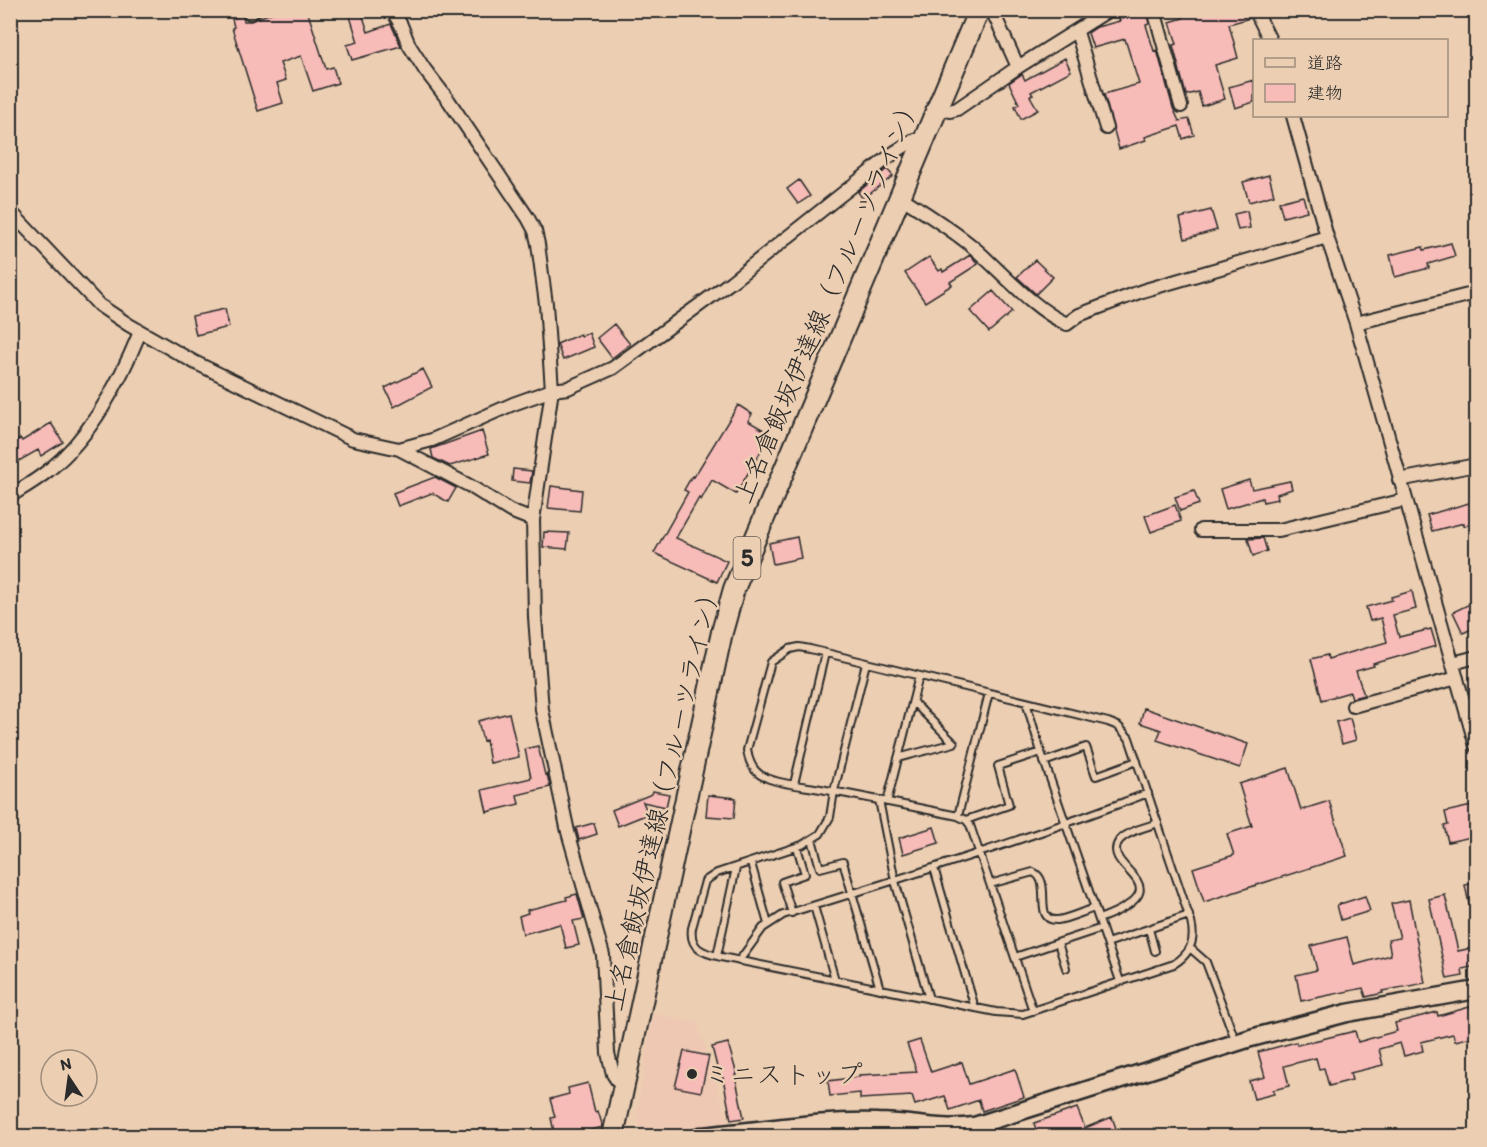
<svg xmlns="http://www.w3.org/2000/svg" width="1487" height="1147" font-family="Itim,'Klee One',sans-serif">
<style>
.built{fill:#efc8b4}
.building{fill:#f7bbb8;stroke:#2b2b2b;stroke-width:1.5}
.lines{fill:none;stroke-linecap:round;stroke-linejoin:round}
.service-casing{stroke:#2b2b2b;stroke-width:10}
.minor-casing{stroke:#2b2b2b;stroke-width:16}
.tertiary-casing{stroke:#2b2b2b;stroke-width:21}
.primary-casing{stroke:#2b2b2b;stroke-width:24}
.service{stroke:#ecceb2;stroke-width:6}
.minor{stroke:#ecceb2;stroke-width:12}
.tertiary{stroke:#ecceb2;stroke-width:16}
.primary{stroke:#ecceb2;stroke-width:20}
.poi-dot{fill:#2b2b2b;stroke:#ecceb2;stroke-width:2}
.labels{text-anchor:middle;stroke-width:5;stroke-linejoin:round;paint-order:stroke}
.shield{fill:#ecceb2;stroke:#655c54;stroke-width:1.5}
.shield-label{font-size:24px;font-weight:bold;fill:#2b2b2b}
.street-label{font-size:26px;fill:#2b2b2b;stroke:#ecceb2}
.poi-label{font-size:26px;fill:#2b2b2b;stroke:#ecceb2;text-anchor:start}
</style>
<rect width="100%" height="100%" fill="#ecceb2"/>
<filter id="ink" filterUnits="userSpaceOnUse"><feTurbulence type="fractalNoise" baseFrequency=".0167" numOctaves="2"/><feDisplacementMap in="SourceGraphic" scale="12" xChannelSelector="R" yChannelSelector="G"/><feConvolveMatrix kernelMatrix="1 2 1 2 8 2 1 2 1" color-interpolation-filters="sRGB"/></filter>
<g filter="url(#ink)">
<path class="built" d="M653,1014l44,9 32,101 -86,8 -7,-15z"/>
<path class="building" d="M278,10h29l19,59 7,-2 5,16 -25,8 -12,-35 -21,7 6,17 -9,3 6,20 -25,8 -26,-83 2,-1 -2,-8 10,-4 2,6h7z
M348,10h13l7,22 23,-8 10,22 -49,14 -5,-15 11,-3z
M1117,10h29l3,14 -3,1 8,26 3,-1 16,58 6,13 10,-2 5,16 -11,4 -4,-13 -34,11 1,3 -27,9 -15,-55 35,-10 -14,-45 -32,9 -5,-15 9,-6 23,-6z
M1180,10h67l3,8 -21,6 9,34 -23,7 10,34 -23,7 -4,-14 -12,3 -13,-50 4,-1 -7,-22 13,-4z
M1065,58l6,13 -40,21 2,3 -3,1 8,14 -17,9 -6,-13 4,-2 -10,-21 13,-9 3,6z
M1254,80v22l-19,6 -6,-21z
M887,169l6,7 -30,23 -5,-7z
M1269,175l5,20 -25,7 -6,-20z
M799,180l11,16 -12,8 -11,-15z
M1303,196l4,15 -24,6 -4,-15z
M1211,210l6,20 -32,9 -5,-21z
M1247,211l3,17 -12,2 -4,-16z
M1451,243l4,13 -27,8 1,4 -34,9 -5,-22 33,-8 1,3z
M970,255l8,9 -28,18 2,3 -27,17 -20,-29 24,-16 10,14 3,-2 1,3z
M1035,260l18,17 -17,17 -19,-17z
M993,291l19,21 -23,20 -19,-21z
M225,309l4,18 -33,8 -4,-19z
M614,324l16,20 -18,14 -15,-20z
M589,333l5,14 -31,13 -6,-16 23,-10 1,2z
M423,369l9,18 -38,20 -9,-19z
M738,405l14,9 -4,7 23,13 -35,60 -24,-14 -11,20 -2,-2 -23,40 51,23 -10,21 -63,-29 34,-61 -4,-2 8,-14 2,1z
M51,423l12,19 -22,14 -3,-6 -28,16v-22l10,-6 2,3z
M482,431l7,23 -39,12 -17,-8 -2,-9z
M513,469l19,2 -2,12 -18,-2z
M435,477l21,11 -8,14 -16,-9 -34,13 -5,-13z
M1249,480l3,9 38,-8 2,8 -15,5 1,5 -15,3 -1,-4 -36,11 -6,-20z
M551,486l31,4 -2,21 -32,-3z
M1194,491l5,13 -19,7 -5,-14z
M1476,501v22l-12,3v-3l-32,8 -5,-16z
M1175,505l6,16 -30,11 -6,-16z
M544,532l25,1 -2,16 -24,-2z
M797,537l4,21 -28,6 -4,-21z
M1263,538l4,13 -14,5 -5,-17z
M1412,591l4,18 -23,6 6,22 32,-8 5,17 -63,18 1,2 -18,5 8,24 -12,3 -2,-6 -28,8 -11,-41 16,-4 1,4 59,-17 -6,-24 -11,3 -4,-14 26,-7 -1,-3z
M1476,601v26l-13,6 -10,-21z
M1144,708l104,36 -8,24 -83,-28 4,-10 -21,-7z
M509,713l10,44 -29,6 -4,-23 -3,1 -5,-20z
M1350,718l6,22 -14,4 -6,-22z
M538,746l7,29 2,-1 3,13 -33,8 2,9 -32,8 -5,-22 49,-12 -6,-29z
M1288,768l13,42 28,-9 18,55 -143,46 -11,-34 41,-13 -7,-21 25,-8 -13,-42z
M653,791l16,3 -3,13 -23,-5 5,12 -30,12 -6,-16 40,-16z
M708,795l28,3 -2,20 -28,-2z
M1476,805v31l-28,6 -4,-16 4,-1 -3,-13z
M594,823l3,11 -18,6 -3,-12z
M934,827l5,16 -36,11 -4,-16z
M1476,883v34l-4,1 -7,-33z
M577,894l7,25 -11,2 6,24 -13,3 -6,-24 -37,10 -4,-18 9,-3 -1,-3 40,-10 -1,-3z
M1445,895l13,56 18,-4v19l-14,3 1,7 -16,3 -18,-80z
M1365,896l5,15 -29,9 -4,-15z
M1409,900l16,83 -43,8 1,2 -17,4 -3,-9 -62,13 -5,-26 21,-5 -6,-24 36,-9 7,28 37,-10 -3,-15 12,-2 -9,-34z
M1473,1006l3,12v18l-21,5 -2,-7 -32,8 2,9 -19,5 -4,-13 -21,6 4,16 -33,8 2,7 -23,6 -5,-18 -5,1 -3,-11 -32,8 5,20 -16,4 1,4 -20,5 -5,-18 16,-4 -7,-25 38,-10 1,3 58,-14 3,11 39,-11 -2,-8 42,-11 1,4z
M920,1040l11,32 31,-10 7,22 46,-15 9,28 -42,14 -3,-11 -29,10 -5,-14 -30,9 -3,-9 -52,3v-6l-30,3 -2,-15 31,-4v-2l58,-3 -10,-28z
M728,1043l9,32h-2l9,43 -13,2 -8,-42 -3,1 -8,-32z
M684,1051l25,5 -8,36 -26,-5z
M588,1083l7,29 3,-1 5,16 -20,5 -1,-2 -27,6 -4,-18 4,-1 -5,-18 19,-5 -1,-6z
M1077,1108l8,20 27,-11 7,20h-81l-4,-14z"/>
<g class="lines">
<g class="service-casing">
<path id="service" d="M866,663l-32,128 -4,26 -10,17 -18,11 -85,28 -12,8 -13,47c-3,21 12,25 29,29l275,55 27,2 151,-50c16,-10 22,-23 17,-42l-62,-184 -11,-12 -10,-4 -298,-73 -11,-2 -9,2 -19,13 -24,88c2,13 7,24 20,28 16,7 41,8 59,12 44,8 88,17 132,26l8,4 4,5 63,186
M1026,702l15,50 79,229
M898,758l56,-15 -41,-41
M1044,762l42,-15 10,29 41,-15
M794,784l31,-131
M879,800l16,81 34,118
M887,802l32,-126
M958,816l31,-123
M966,820l43,-15 -11,-39 43,-14
M812,839l8,29 23,-6 37,127
M751,863l17,61
M934,868l41,140
M990,884l43,-12c21,9 -2,50 25,48 12,-2 26,-9 37,-12
M814,906l21,74
M792,913l-10,-31 23,-8 -8,-27
M1099,919c90,-34 0,-49 20,-78 8,-10 28,-14 39,-18
M1149,929l6,22
M1058,943l8,25
M1107,943l82,-28
M1190,948l16,14 30,80
M717,956l19,-88
M1015,957l87,-29
M739,961l24,-33 20,-13c123,-38 245,-76 365,-122"/>
</g>
<g class="minor-casing">
<path id="minor" d="M392,10l9,15 8,20 16,25 24,31 79,117 7,13 3,13 8,60 6,86 -19,130 2,97 7,93 26,122 35,123 5,98 5,21 4,6 7,4
M992,10l26,57 91,-57
M1154,10l27,96
M1255,10l15,30
M250,13l5,-3
M1077,32l29,96
M938,107l12,4 7,-2 61,-42
M1293,116l34,121 29,86 120,423
M899,196c25,16 51,32 74,51 28,24 60,62 94,77l12,-9 63,-24 185,-54
M10,211l89,94 30,20 65,37 159,77 46,10 33,-9 81,-36 39,-14 16,-2 45,-20 118,-86 164,-130 19,-12h9
M1356,323l120,-30
M399,449l71,37 40,25 23,9
M1399,480l77,-15
M10,496c13,-8 27,-16 39,-26 43,-34 71,-89 91,-138
M1201,530h78l126,-30
M1453,663l23,-6
M1353,706l104,-28"/>
</g>
<g class="tertiary-casing">
<path id="tertiary" d="M700,1136c59,-5 119,-16 178,-14 33,0 63,9 96,4l277,-88 96,-25 129,-23"/>
</g>
<g class="primary-casing">
<path id="primary" d="M613,1136l109,-504 12,-43 245,-579"/>
</g>
<use href="#service" class="service"/>
<use href="#minor" class="minor"/>
<use href="#tertiary" class="tertiary"/>
<use href="#primary" class="primary"/>
</g>
</g>
<circle class="poi-dot" cx="692" cy="1074" r="6"/>
<g class="labels">
<rect class="shield" x="733.5" y="537" width="27" height="42" rx="4.5"/>
<g class="shield-label">
<text x="747" y="566">5</text>
</g>
<g class="street-label">
<text transform="translate(827 299) rotate(-67)" y="9">上名倉飯坂伊達線（フルーツライン）</text>
<text transform="translate(662 796) rotate(-77)" y="9">上名倉飯坂伊達線（フルーツライン）</text>
</g>
<g class="poi-label">
<text x="704" y="1083">ミニストップ</text>
</g>
</g>
<rect width="1487" height="1147" fill="none" stroke="#ecceb2" stroke-width="36"/>
<rect x="18" y="18" width="1451" height="1111" fill="none" stroke="#2b2b2b" stroke-width="2" filter="url(#ink)"/>
<rect x="1253" y="39" width="195" height="78" fill="#ecceb2" stroke="#9f8d7c" stroke-width="1.5"/>
<rect x="1265" y="58" width="30" height="9" fill="#ecceb2" stroke="#9f8d7c" stroke-width="1.5"/>
<text x="1307" y="69" font-size="18" fill="#2b2b2b">道路</text>
<rect x="1265" y="84" width="30" height="18" fill="#f7bbb8" stroke="#9f8d7c" stroke-width="1.5"/>
<text x="1307" y="99" font-size="18" fill="#2b2b2b">建物</text>
<g transform="translate(69 1078) rotate(347)"><circle r="28" fill="#ecceb2" stroke="#9f8d7c" stroke-width="1.5"/>
<path d="M0-4.5L10 22L0 15L-10 22Z" fill="#2b2b2b"/>
<text y="-9" font-size="16" font-weight="bold" text-anchor="middle" fill="#2b2b2b">N</text>
</g>
</svg>
